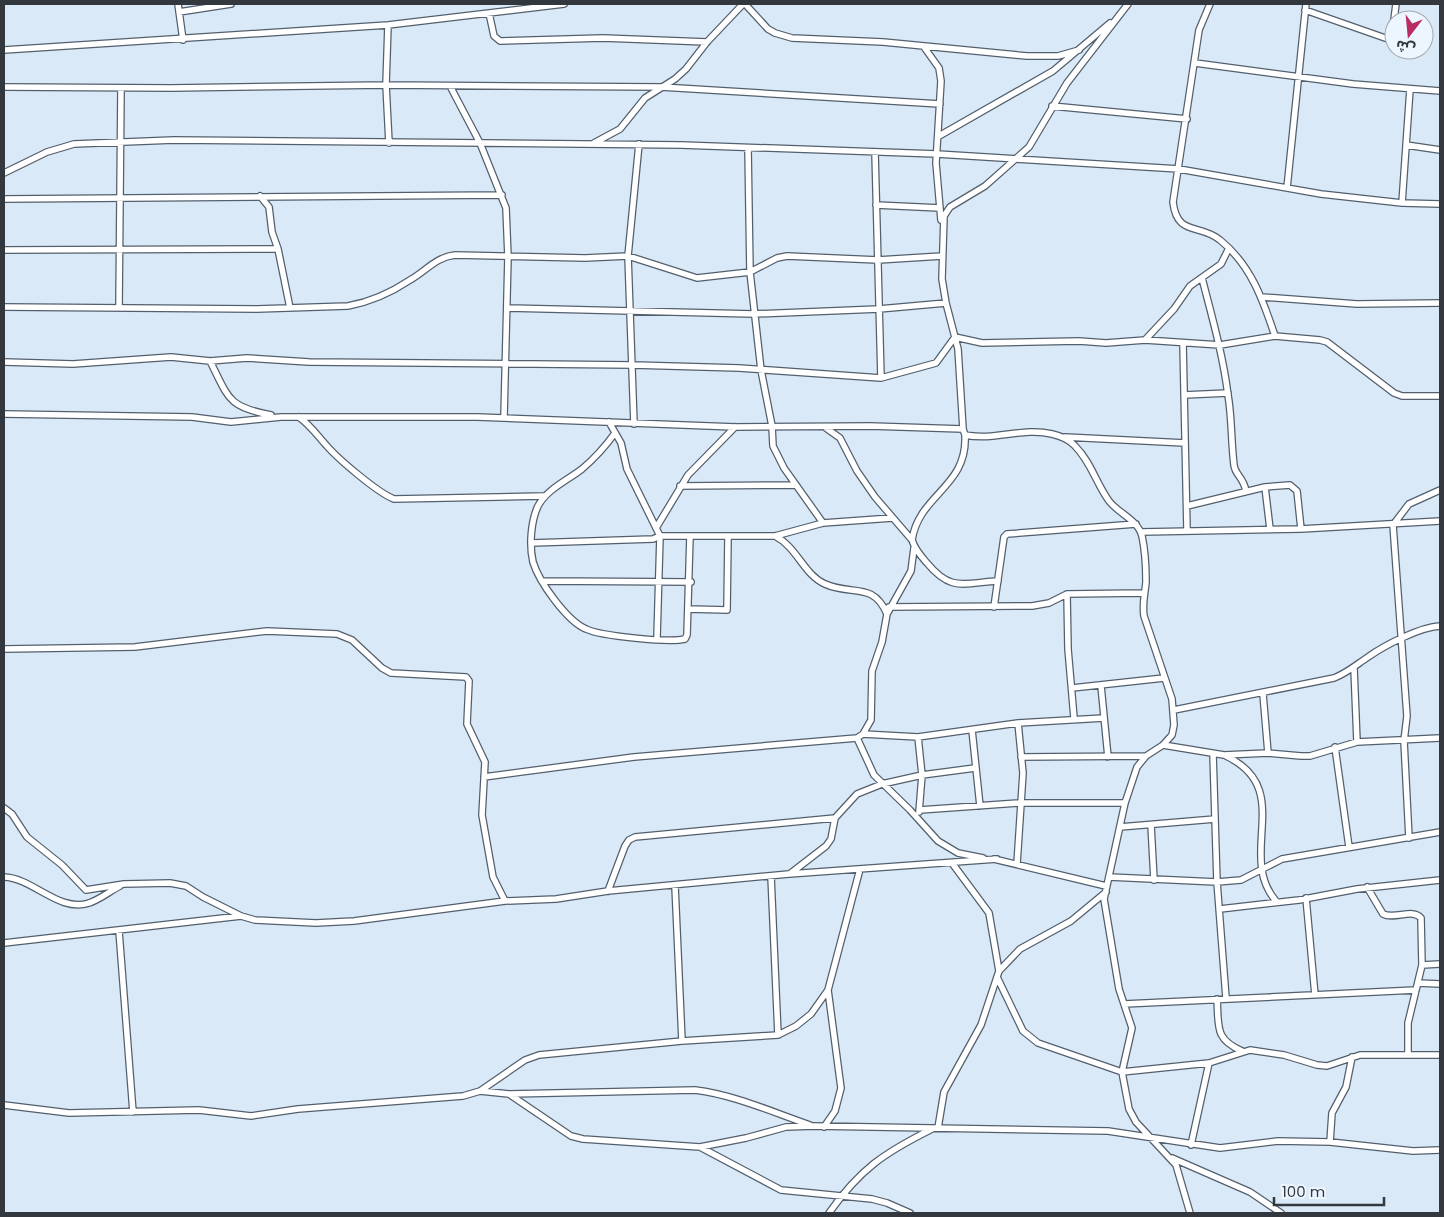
<svg xmlns="http://www.w3.org/2000/svg" width="1444" height="1217" font-family="Poppins,'Noto Sans Arabic',sans-serif">
<style>
.lines{fill:none;stroke-linecap:round;stroke-linejoin:round}
.street-casing{stroke:#535f6c;stroke-width:8}
.street{stroke:#fff;stroke-width:5.5}
</style>
<rect width="100%" height="100%" fill="#dae9f8"/>
<g class="lines">
<g class="street-casing">
<path id="street" d="M178,4l5,36
M745,4l23,25 7,4 17,5 91,4 144,14h31l21,-6
M1128,4l-61,79 -38,64 -44,39 -35,21 -6,9 -2,63 4,24 12,46 5,80 2,6c29,6 58,-8 87,-1 9,2 17,5 23,12 16,16 21,37 34,55 9,12 29,19 33,35 3,14 4,32 4,46 -1,12 -4,21 -2,34l28,83 2,26 -2,10 -9,10 -17,11 -9,11 -12,36 -21,96 15,90 13,39 -10,44 7,37 7,13 40,43 14,48
M1210,4l-11,26 -26,172c4,35 27,21 47,38 31,25 43,60 55,96
M1305,10l83,29 4,-4 4,-31
M179,12l52,-8
M489,13l5,23 6,5 103,-3 104,4
M388,25l-2,60 3,58
M924,47l15,21 2,13 -5,82 5,57
M4,50l384,-25 176,-21
M1195,63l158,21 87,7
M450,86l30,57 26,65 2,49 -4,160
M4,87l167,1 215,-3 275,2 279,17
M1052,106l135,13
M939,136l114,-65 57,-48
M594,143l26,-14 25,-31 30,-19 11,-10 21,-27 36,-38
M1406,145l34,5
M748,148l2,124 11,98 11,56 1,20 11,22 39,55
M875,152l6,226
M4,173l43,-21 27,-8 100,-4 507,5 256,9 242,15 142,25 81,9 38,1
M1287,188l19,-184
M260,196l9,11 3,25 6,17 12,59
M4,199l498,-4
M1402,203l8,-114
M876,205l64,3
M4,250l274,-1
M1202,278c10,39 21,77 26,117 4,23 3,46 6,70 1,10 9,11 12,26
M1262,297l95,7 83,-1
M4,307l253,2 91,-3c22,-4 44,-14 62,-26 16,-9 26,-23 45,-25l130,3 43,-2 69,22 53,-6 27,-14 10,-2 91,4 64,-4
M119,308l2,-220
M507,308l247,6 125,-5 67,-6
M1145,340l29,-31 16,-23 31,-22 8,-16
M1183,343l4,187
M210,361c19,38 18,46 61,54
M4,362l69,2 98,-7 39,4 37,-3 62,4 324,3 106,3 142,10 55,-15 19,-26 27,6 97,-2 27,2 39,-3 75,5 55,-9 45,4 7,2 67,51 8,3h38
M1184,395l44,-2
M4,414l188,3 39,5 50,-5h196l258,10 135,-1 93,3
M299,417c12,9 18,18 27,28 12,14 52,48 68,54l150,-3
M609,422l12,21 6,26 33,67 -3,102
M634,424l-6,-168 11,-112
M826,428l14,10 17,33 18,26 37,43c3,10 9,16 15,23 24,29 36,20 71,18
M615,433c-10,14 -20,25 -33,36 -14,11 -35,20 -44,37 -7,15 -9,39 -5,56 6,20 34,59 53,67 15,7 83,14 99,10l2,-4 3,-99
M1065,437l120,6
M680,486l116,-1
M1265,487l5,42
M1187,506l78,-19 25,-2 7,6 4,38
M656,528l32,-53 47,-48
M1141,532l160,-3 139,-8
M775,536c22,11 29,39 50,48 26,12 48,-3 62,30
M912,540c7,-46 56,-53 53,-105
M531,543l122,-4 7,-3h115l48,-13 69,-5
M543,581l148,1
M1067,594l1,55 6,69
M889,607l143,-1 17,-3 18,-9 77,-1
M994,607l10,-70 3,-3 129,-10
M689,609l38,1 1,-73
M4,649l131,-2 132,-16 70,3 15,6 30,28 9,5 75,4 3,4 -2,43 18,38 -3,53 11,62 12,24
M1354,668l3,74
M1101,686l7,71
M1072,688l92,-10
M1263,694l5,59
M1174,710l160,-32c13,-5 22,-13 34,-21 17,-12 52,-30 72,-31
M972,730l8,76
M863,734l8,-14 1,-49 10,-29 5,-28 24,-43 3,-23
M918,737l4,38 -3,37
M857,738l17,37 36,35 28,31 20,12 25,5
M1163,745l61,10 44,-2 33,3h9l47,-14 83,-4
M1335,747l14,100
M1213,754l4,128 9,116
M1226,756c70,33 10,99 50,145
M1021,757l125,-1
M484,777l150,-20 223,-19 6,-4 55,3 100,-14 86,-5
M4,808l8,6 15,23 35,28 24,25 38,-6 46,-1 16,3 17,11 38,19 14,4 61,3 38,-2 151,-20 51,-2 52,-8 181,-17 208,-15
M920,810l99,-7h106
M1151,825l3,55
M1120,827l95,-8
M1409,838l-5,-97 3,-25 -14,-191 16,-21 31,-14
M994,859l112,27
M952,863l37,50 10,58
M1017,864l6,-91 -5,-50
M791,873l35,-27 5,-7 4,-21 22,-24 25,-10 40,-9 53,-7
M771,876l7,159
M4,877c29,1 55,36 85,26 10,-3 21,-12 31,-17
M1109,877l108,5 24,-2 41,-21 158,-27
M675,886l7,155
M1367,887l16,27c11,6 30,-6 38,4l1,47 -14,58v32
M608,891l17,-45 4,-6 6,-3 200,-19
M1306,898l9,97
M1220,909l79,-9 58,-11 83,-9
M119,931l14,181
M4,943l237,-27
M1422,965l18,-1
M997,977l26,54 15,12 84,29 87,-9 -18,82
M1418,983l22,1
M1217,999c2,27 -3,40 25,52
M1124,1004l292,-14
M1209,1063l41,-13 34,5 33,10 10,1 33,-11h80
M480,1091l45,-31 14,-5 143,-14 96,-6 18,-9 15,-12 17,-24 32,-121
M509,1094l186,-4c40,5 77,22 115,35
M4,1105l65,8 130,-3 52,6 47,-7 165,-13 17,-5 29,3 62,42 12,3 117,8 81,43 91,9 15,4 23,10
M824,1127l11,-16 6,-23 -13,-98
M938,1128l6,-36 37,-67 18,-54 21,-22 51,-28 35,-29
M1330,1142l2,-29 14,-26 6,-30
M700,1147l46,-9 40,-11 28,-1 294,5 112,17 58,-7 52,1 83,9 27,-1
M1172,1158l78,34 31,21
M829,1213c31,-44 55,-60 103,-84"/>
</g>
<use href="#street" class="street"/>
</g>
<rect width="1444" height="1217" fill="none" stroke="#33383e" stroke-width="10"/>
<g transform="translate(1409 35) rotate(196)"><circle r="24" fill="#edf5fe" stroke="#a3a9b1"/>
<path d="M0-4L9 19L0 12L-9 19Z" fill="#b82c62"/>
<text y="-8" font-size="14" font-weight="bold" text-anchor="middle" fill="#33383e">ش</text>
</g>
<path d="M1274 1197v8h110v-8" fill="none" stroke="#33383e" stroke-width="2.5"/>
<text x="1282" y="1197" font-size="15" fill="#33383e" stroke="#edf5fe" stroke-width="4" paint-order="stroke">100 m</text>
</svg>
